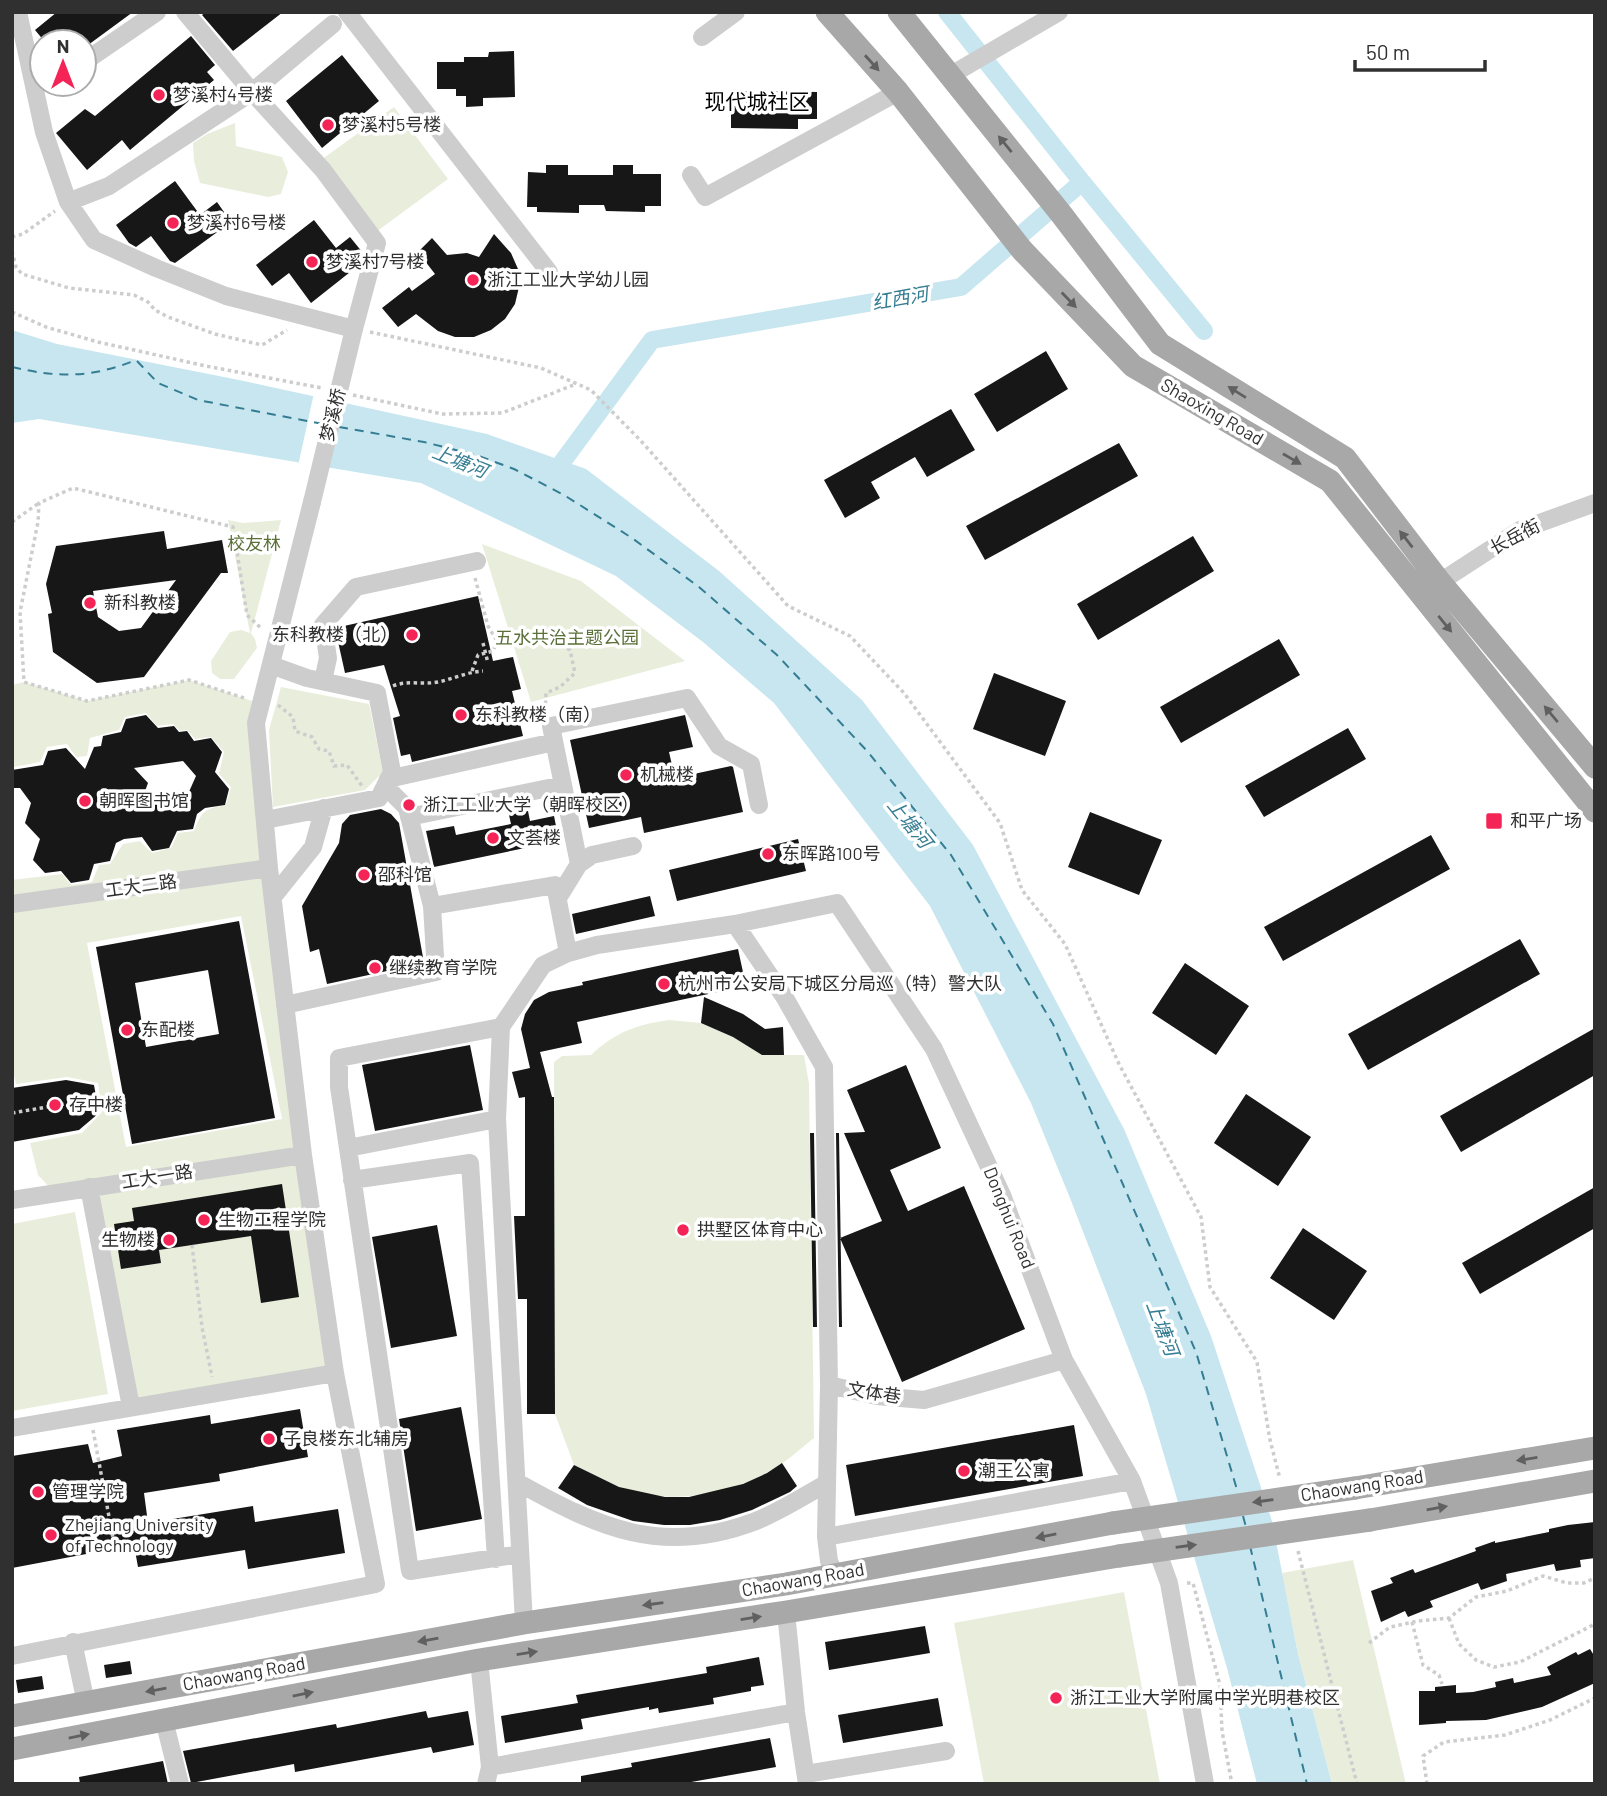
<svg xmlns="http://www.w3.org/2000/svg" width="1607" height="1796" font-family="Barlow,'Noto Sans SC',sans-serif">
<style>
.green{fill:#e9eedc;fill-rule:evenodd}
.water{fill:#c7e6ef}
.pier{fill:#fff}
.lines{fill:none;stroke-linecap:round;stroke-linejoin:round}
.canal{stroke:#c7e6ef;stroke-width:18}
.ferry{stroke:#347d92;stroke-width:2;stroke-dasharray:9 7;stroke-linecap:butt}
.building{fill:#171717;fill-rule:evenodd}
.path{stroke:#cdcdcd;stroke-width:3.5;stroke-dasharray:3.5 3.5;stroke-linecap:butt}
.minor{stroke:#cdcdcd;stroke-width:18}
.major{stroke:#a8a8a8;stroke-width:23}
.minor-bridge{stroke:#cdcdcd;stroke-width:18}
.major-bridge{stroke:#a8a8a8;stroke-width:23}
.oneway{fill:#606060}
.poi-dot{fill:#f42456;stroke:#fff;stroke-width:2.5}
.labels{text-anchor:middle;stroke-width:7;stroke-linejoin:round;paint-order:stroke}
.poi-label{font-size:18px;fill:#303030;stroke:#fff;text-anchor:start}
.street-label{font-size:18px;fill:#303030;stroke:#fff}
.park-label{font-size:18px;fill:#5b7039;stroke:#fff}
.water-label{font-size:19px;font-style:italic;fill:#347d92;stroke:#fff}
.quarter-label{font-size:21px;fill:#000;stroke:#fff}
</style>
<rect width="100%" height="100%" fill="#fff"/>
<path class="green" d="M394,107l54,72 -72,53 -55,-72z
M235,123l1,23 46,11 6,15 -7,22 -13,3 -68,-14 -6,-22 -1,-18 14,-9z
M228,520l15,3 38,-3 -30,113 4,6 2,9 -23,31h-14l-8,-6 -1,-12 19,-29 11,-2 9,3z
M482,544l99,37 104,80 -154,41z
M189,680l72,24 -5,19 79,650 -204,34 -42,-220 -34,6 -17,-18 -8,-32 52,-10 20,-21 -4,-29 -31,-6 -51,7 -4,-17v-187l50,-6 9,11 21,-3 7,-17 11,-1 13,-20 17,-3 12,12 19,-5 7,-15 16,-2c8,-21 11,-22 32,-26l5,-18 -12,-13 5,-22 -13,-15 -16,2 -8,-9 -7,1 -7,-7 -16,2 -11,-13 -21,4 -6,13 -29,8 -3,18 -11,1 -9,-13 -20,3 -7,15 -26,5 -2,-3v-79l12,-3 63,19zM241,916l41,203 -156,28 -39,-204z
M281,687l88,17 14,68 -18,18 -92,17 -4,-77z
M669,1020l32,3 17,6 30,16 14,10h42l5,29 5,354c-15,12 -30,26 -48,35 -43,24 -100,32 -147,14 -16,-6 -30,-15 -45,-22l-19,-51 -1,-352 8,-6 29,-1c25,-23 44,-30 78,-35z
M75,1212l33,182 -96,17v-187z
M1353,1560l53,224h-74l-34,-130 -16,-81z
M1124,1592l36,192h-176l-30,-161z"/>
<path class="water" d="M12,330l45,14 182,36 248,54 99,35 133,102 143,129 111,145 151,284 87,207 61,185 26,133 34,130h-75l-30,-116 -81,-274 -76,-196 -39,-95 -101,-197 -156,-203 -71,-61 -87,-66 -195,-93 -382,-64 -27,4z"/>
<path class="pier" d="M314,393l30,7 -17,71 -29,-5z"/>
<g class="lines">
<path class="canal" d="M1082,182l122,149
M552,481l11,-20 89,-121 309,-53 121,-105 -135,-170"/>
<path class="ferry" d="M12,367c47,11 79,11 124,-7l22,23 40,17 125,24
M339,427l85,15 52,13 38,14 50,26 68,43 67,49 78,68 91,97 83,103 102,169 143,328 42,141
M1243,1516l3,11
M1250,1546l57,238"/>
</g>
<path class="building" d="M57,12h76l-49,36v-6h-39l-10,-12z
M206,12h77l-50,39 -31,-36z
M191,36l24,29 -8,7 7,8 -84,70 -8,-10 -35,30 -31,-37 29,-24 10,7z
M514,51l1,46 -32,1v8l-17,1v-11h-10v-7h-19v-27h27v-5h24l1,-5z
M342,55l37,46 -57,47 -36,-47z
M737,91l80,1v27h-19v10l-67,-1v-22h6z
M546,165h22v10h45v-10h20v9h28v32h-16v6l-39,-1 -2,-6h-25v8l-42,-1v-5h-10l1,-35 18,1z
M175,181l25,34 17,-13 14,20 -56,41 -5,-2 -19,-25 -15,11 -7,-4 -13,-18z
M314,220l22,28 14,-11 13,16 -4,12 -48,38 -22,-30 -17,13 -16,-21z
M494,234l17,19 7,16 1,18 -4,17 -10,15 -14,11 -17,7h-19l-17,-6 -22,-17 -18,13 -16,-19 27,-21 3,4 23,-17 -17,-22 14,-14 15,17 20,-2 12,4z
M1046,351l22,38 -71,43 -23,-38z
M951,409l24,41 -48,27 -12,-20 -44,25 9,16 -35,20 -21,-38z
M1119,443l19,33 -153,84 -19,-34z
M164,531l3,18 55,-9 6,33h-7l-77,104 -47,6 -44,-31 -5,-38 4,-1 -6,-29 10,-38zM176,580l-35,48 -22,3 -21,-14 -5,-26z
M1193,536l21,35 -116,69 -21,-36z
M478,596l15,65 20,-4 8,32 -9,2 11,45 -111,26 -2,-8 -9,2 -8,-38 7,-2 -16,-51 -39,8 -10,-45z
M1279,639l21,36 -119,68 -21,-36z
M994,673l72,28 -21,55 -72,-27z
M146,715l12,13 16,-2 5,6 8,-1 7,10 17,-3 11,14 -7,20 14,17 -4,16 -20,3 -8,6 -4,15 -16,2 -8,17 -17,3 -10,-14 -18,2 -8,4 -6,18 -16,3 -5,16 -18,3 -10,-12 -16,2 -12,-13 7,-21 -15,-16 6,-20 -11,-15h-8v-18l31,-5 5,-14 18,-3 19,21 9,-22 7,-1 2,-10 18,-4 5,-13zM183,761l13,15 -8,18 -47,8 7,-19 -14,-15z
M685,715l8,32 -24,5 6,26 56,-12 2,1 10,45 -99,21 -3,-16 -52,11 -19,-88z
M1348,728l18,31 -102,58 -19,-31z
M381,809l10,5 8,9 25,140 -97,21 -8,-35 -9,3 -8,-46 37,-63 3,-19 8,-9z
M528,811l2,10 24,-5 5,25 -125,26 -8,-36 28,-5 2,9 55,-11 -2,-9z
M1090,812l72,28 -23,55 -71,-28z
M1431,835l19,34 -167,92 -19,-34z
M798,839l8,32 -129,30 -8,-31z
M650,896l5,20 -79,18 -4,-20z
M239,921l36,197 -143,26 -36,-197zM208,970l11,64 -73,13 -11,-64z
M1520,939l20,35 -172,96 -20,-36z
M738,949l8,37 -169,36 5,21 -42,9 12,45h2l1,317h-28v-115h-9l-4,-83h11v-119l-6,1 -7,-26 18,-4 -9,-39 4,-15 9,-14 15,-8 34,-7 -1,-3z
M1185,963l64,43 -33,49 -64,-42z
M704,997l39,17 22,15 18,-2 1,28h-22l-29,-18 -32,-14z
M1595,1028v47l-134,77 -21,-36z
M470,1045l13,65 -108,21 -13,-66z
M906,1065l35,83 -51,22 18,41 56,-25 61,143 -123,53 -62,-144 42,-17 -38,-88 21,-1 -18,-42z
M66,1080l28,5 5,28 -20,17 -67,12v-54z
M1246,1094l65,43 -33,49 -64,-43z
M810,1133h4l3,194h-4z
M836,1133h3l3,194h-3z
M282,1184l17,113 -38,6 -10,-67 -92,14 2,13 -40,6 -7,-45 20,-3 -2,-13z
M1595,1187v41l-115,66 -18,-31z
M437,1225l20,111 -66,12 -19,-111z
M1303,1228l64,43 -33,49 -64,-42z
M461,1407l21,112 -66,12 -17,-112z
M300,1409l8,48 -89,17 1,7 -76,12 4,30 105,-17 2,16 83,-13 7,44 -97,16 -3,-19 -107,17 -4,-22 -122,23v-112l76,-12 5,19 29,-7 -5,-26 93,-15 1,9z
M1074,1425l9,51 -228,40 -9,-51z
M782,1463l15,23 -7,6 -38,18 -32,10 -30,5h-26l-31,-4 -46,-16 -29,-17 16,-23 45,22 46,10h24l54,-13 24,-11z
M1595,1522v36l-15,2 1,7 -25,4 -2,-7 -48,10 1,7 -26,9 -3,-7 -48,18 3,6 -25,10 -3,-6 -24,11 -10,-31 22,-8 -3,-5 23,-9 2,4 61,-22 -1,-3 20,-7v2l54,-11v-3l19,-4z
M925,1626l5,27 -101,17 -4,-28z
M1590,1649l5,8v26l-53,24 -56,13 -40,1v2l-27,2v-34h16v-4l21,-2v8l17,-1 23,-5 -1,-5 18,-4 1,5 37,-8 -4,-8 29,-15 2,3z
M759,1657l5,28 -13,2v4l-38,7 1,6 -55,9 -1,-5 -9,2v-3l-68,12 2,10 -78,14 -4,-27 77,-13 -2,-8 131,-22 -1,-6z
M130,1661l2,13 -26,4 -2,-13z
M42,1676l2,13 -26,4 -2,-13z
M938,1698l5,28 -100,17 -5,-28z
M426,1711l2,7 40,-7 6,34 -41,8 -2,-6 -136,25 -1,-8 -103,19 -8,-32 153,-27 1,4z
M770,1738l6,29 -96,17h-99v-8l51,-9 -1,-4z
M163,1761l5,23h-88l-1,-7z"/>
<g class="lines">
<path class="path" d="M12,237l11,-3 32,-23
M12,251l4,16 6,7 47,14 65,7 14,7 7,8 13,7 47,17 47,11 25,-15
M12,312l34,15 52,15 108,24 116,22
M370,332l171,36 50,22 50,51 147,165 62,30 54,57 96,130 22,67 43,54 54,120 82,153 9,70 47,75 13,78 10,39
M353,395l89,19 60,-1 74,-29
M12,522l27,-19
M475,578l13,48 9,15 54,-2 19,11 5,23 -15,14 -14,6 -1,20
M483,643l5,20
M472,671l6,-16 15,-4 4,-10
M393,686c14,-6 30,-1 45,-4 15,-3 29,-10 45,-11
M244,698l-55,-18 -102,21 -63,-19 -4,-70 18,-90 1,-19 34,-15 160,39 14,88 15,14
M278,705l15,12 2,14 17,6 7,12 10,2 5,15 13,-1 15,21
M516,710l8,-1 13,9
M12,1113l111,-19
M192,1245l10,82 10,50
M93,1430l22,119
M1298,1551l59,233
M1187,1583h6l27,102 2,46 10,53
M1449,1618l10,26 17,16 18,7 26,-5 75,-38
M1412,1622l11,43 16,10 3,9
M1369,1643l21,-16 28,-6 31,-3 27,-21 31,-6 36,-15 24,7h17l11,-5
M1427,1784l-4,-28 21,-14 61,-7 45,-15 45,-22"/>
<path class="minor" d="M18,12l26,120 24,70 26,38 62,28 70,28 128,33 23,-86 -54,-73 -71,-78 -143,94 -41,16
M185,12l67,80 81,-68
M347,12l202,260
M702,37l34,-25
M84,62l73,-50
M951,75l108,-63
M691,175l14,22 193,-105
M1440,582l80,-52 75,-27
M323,681l5,-23 -5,-33 33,-38 121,-26
M388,779l166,-37
M385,786l22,22 25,98 123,-21 13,68
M409,817l154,-32
M265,820l114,-22 13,-26 -15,-79 -70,-15 -36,-13
M579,864l13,-9 41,-9
M273,897l40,-50 11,-39
M558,898l21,-34 -28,-138 136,-28 32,48 32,18 8,41
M12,904l257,-36
M735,924l50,74 39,69 5,318 -3,152 3,24 6,14
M285,1005l151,-33 -4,-66
M501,1027l-162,31v29l71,484 110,-17
M348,1148l149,-29
M352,1180l118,-17 26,396
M89,1187l42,220
M12,1200l291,-45
M829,1385l48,11 47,4 140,-40
M12,1428l323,-55
M517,1482c82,46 145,75 239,39 25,-10 48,-25 71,-38
M826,1537l306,-56
M786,1612l10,100 11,72
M524,1623l-27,-504 4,-92 42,-62 25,-12 29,-8 138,-21 102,-21 97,146 68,146 62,165 68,121 37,102 36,201
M73,1642l13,61
M12,1656l364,-72 -41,-211 -32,-218 -34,-287 -13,-145 56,-221
M479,1660l11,107 -4,17
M164,1720l16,64
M490,1767l306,-55
M806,1774l140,-23"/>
<path class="major" d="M827,12l71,80 124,158 111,116 197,115 265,330
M899,12l163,203 98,129 185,114 95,124 155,185
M1355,1488l240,-40
M1370,1520l225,-39
M12,1716l512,-93 262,-39 327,-61
M12,1749l467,-89 307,-48 333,-56"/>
<path class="minor-bridge" d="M312,502l42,-173"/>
<path class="major-bridge" d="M1113,1523l242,-35
M1119,1556l251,-36"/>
</g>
<defs><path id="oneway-solid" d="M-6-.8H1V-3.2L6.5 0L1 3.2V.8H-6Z" transform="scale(1.75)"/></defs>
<g class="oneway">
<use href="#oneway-solid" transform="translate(872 63) rotate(48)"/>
<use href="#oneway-solid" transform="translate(1005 144) rotate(-129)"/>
<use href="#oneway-solid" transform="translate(1069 300) rotate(46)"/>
<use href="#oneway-solid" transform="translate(1237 392) rotate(-148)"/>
<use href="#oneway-solid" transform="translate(1292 459) rotate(30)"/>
<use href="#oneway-solid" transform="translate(1406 539) rotate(-128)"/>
<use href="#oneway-solid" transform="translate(1445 624) rotate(51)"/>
<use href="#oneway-solid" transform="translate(1551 714) rotate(-130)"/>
<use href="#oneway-solid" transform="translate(1527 1459) rotate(171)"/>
<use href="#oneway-solid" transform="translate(1263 1501) rotate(172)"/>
<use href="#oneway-solid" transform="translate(1437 1508) rotate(-10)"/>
<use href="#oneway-solid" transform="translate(1046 1536) rotate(169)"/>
<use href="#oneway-solid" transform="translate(1186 1546) rotate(-8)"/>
<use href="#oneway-solid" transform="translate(653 1604) rotate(172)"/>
<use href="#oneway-solid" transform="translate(751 1618) rotate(-9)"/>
<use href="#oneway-solid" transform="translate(428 1640) rotate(170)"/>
<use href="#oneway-solid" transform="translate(527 1653) rotate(-9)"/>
<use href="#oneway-solid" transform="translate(156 1690) rotate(170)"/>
<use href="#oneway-solid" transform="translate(303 1694) rotate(-11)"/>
<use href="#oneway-solid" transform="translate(79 1736) rotate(-11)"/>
</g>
<g class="poi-dot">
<circle cx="159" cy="95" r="7"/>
<circle cx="328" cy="125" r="7"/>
<circle cx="173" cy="223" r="7"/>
<circle cx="312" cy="262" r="7"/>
<circle cx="473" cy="280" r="7"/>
<circle cx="90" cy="603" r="7"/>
<circle cx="412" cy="635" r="7"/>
<circle cx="461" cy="715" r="7"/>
<circle cx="626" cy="775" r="7"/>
<circle cx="85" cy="801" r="7"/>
<circle cx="409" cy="805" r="7"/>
<rect x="1485" y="812" width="18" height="18" rx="3.5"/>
<circle cx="493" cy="838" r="7"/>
<circle cx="768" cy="854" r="7"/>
<circle cx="364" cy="875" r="7"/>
<circle cx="375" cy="968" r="7"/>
<circle cx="664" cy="984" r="7"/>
<circle cx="127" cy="1030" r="7"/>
<circle cx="55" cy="1105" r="7"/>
<circle cx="204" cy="1220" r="7"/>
<circle cx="683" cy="1230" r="7"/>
<circle cx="169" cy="1240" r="7"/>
<circle cx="269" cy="1439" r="7"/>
<circle cx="964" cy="1471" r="7"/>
<circle cx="38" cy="1492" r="7"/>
<circle cx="51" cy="1535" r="7"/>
<circle cx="1056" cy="1698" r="7"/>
</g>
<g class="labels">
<g class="poi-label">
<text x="173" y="101">梦溪村4号楼</text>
<text x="342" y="131">梦溪村5号楼</text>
<text x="187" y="229">梦溪村6号楼</text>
<text x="326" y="268">梦溪村7号楼</text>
<text x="487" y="286">浙江工业大学幼儿园</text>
<text x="104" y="609">新科教楼</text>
<text x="398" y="641" text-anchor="end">东科教楼（北）</text>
<text x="475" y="721">东科教楼（南）</text>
<text x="640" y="781">机械楼</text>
<text x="99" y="807">朝晖图书馆</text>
<text x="423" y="811">浙江工业大学（朝晖校区）</text>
<text x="1510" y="827">和平广场</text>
<text x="507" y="844">文荟楼</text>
<text x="782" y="860">东晖路100号</text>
<text x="378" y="881">邵科馆</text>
<text x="389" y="974">继续教育学院</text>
<text x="678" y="990">杭州市公安局下城区分局巡（特）警大队</text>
<text x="141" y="1036">东配楼</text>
<text x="69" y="1111">存中楼</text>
<text x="218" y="1226">生物工程学院</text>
<text x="697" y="1236">拱墅区体育中心</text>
<text x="155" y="1246" text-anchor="end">生物楼</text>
<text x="283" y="1445">子良楼东北辅房</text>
<text x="978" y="1477">潮王公寓</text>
<text x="52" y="1498">管理学院</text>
<text x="65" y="1531">Zhejiang University<tspan x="65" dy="21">of Technology</tspan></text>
<text x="1070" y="1704">浙江工业大学附属中学光明巷校区</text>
</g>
<g class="street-label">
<text transform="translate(1212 412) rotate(30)" y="6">Shaoxing Road</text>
<text transform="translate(333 415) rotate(-76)" y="6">梦溪桥</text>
<text transform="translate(1515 537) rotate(-28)" y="6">长岳街</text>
<text transform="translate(141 886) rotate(-8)" y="6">工大二路</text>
<text transform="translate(157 1177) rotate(-9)" y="6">工大一路</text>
<text transform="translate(1009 1218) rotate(68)" y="6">Donghui Road</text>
<text transform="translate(874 1393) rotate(9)" y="6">文体巷</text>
<text transform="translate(1362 1486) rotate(-9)" y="6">Chaowang Road</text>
<text transform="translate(803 1580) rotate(-10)" y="6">Chaowang Road</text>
<text transform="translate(244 1674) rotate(-10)" y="6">Chaowang Road</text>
</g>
<g class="park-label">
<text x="254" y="550">校友林</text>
<text x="567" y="644">五水共治主题公园</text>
</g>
<g class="water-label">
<text transform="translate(900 298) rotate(-10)" y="7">红西河</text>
<text transform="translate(460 461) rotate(22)" y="7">上塘河</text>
<text transform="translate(910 823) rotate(51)" y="7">上塘河</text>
<text transform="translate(1163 1328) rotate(69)" y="7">上塘河</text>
</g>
<g class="quarter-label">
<text x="757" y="109">现代城社区</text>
</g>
</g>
<rect width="1607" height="1796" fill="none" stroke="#303030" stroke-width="28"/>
<g transform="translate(63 63)"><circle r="33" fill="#ffffff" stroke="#acacac" stroke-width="2"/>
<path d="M0-5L12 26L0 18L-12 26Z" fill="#f42456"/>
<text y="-10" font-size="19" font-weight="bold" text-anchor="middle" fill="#303030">N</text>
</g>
<path d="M1355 60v10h130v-10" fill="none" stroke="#303030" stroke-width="3.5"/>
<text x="1366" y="60" font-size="21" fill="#303030" stroke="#ffffff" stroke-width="5" paint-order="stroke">50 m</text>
</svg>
